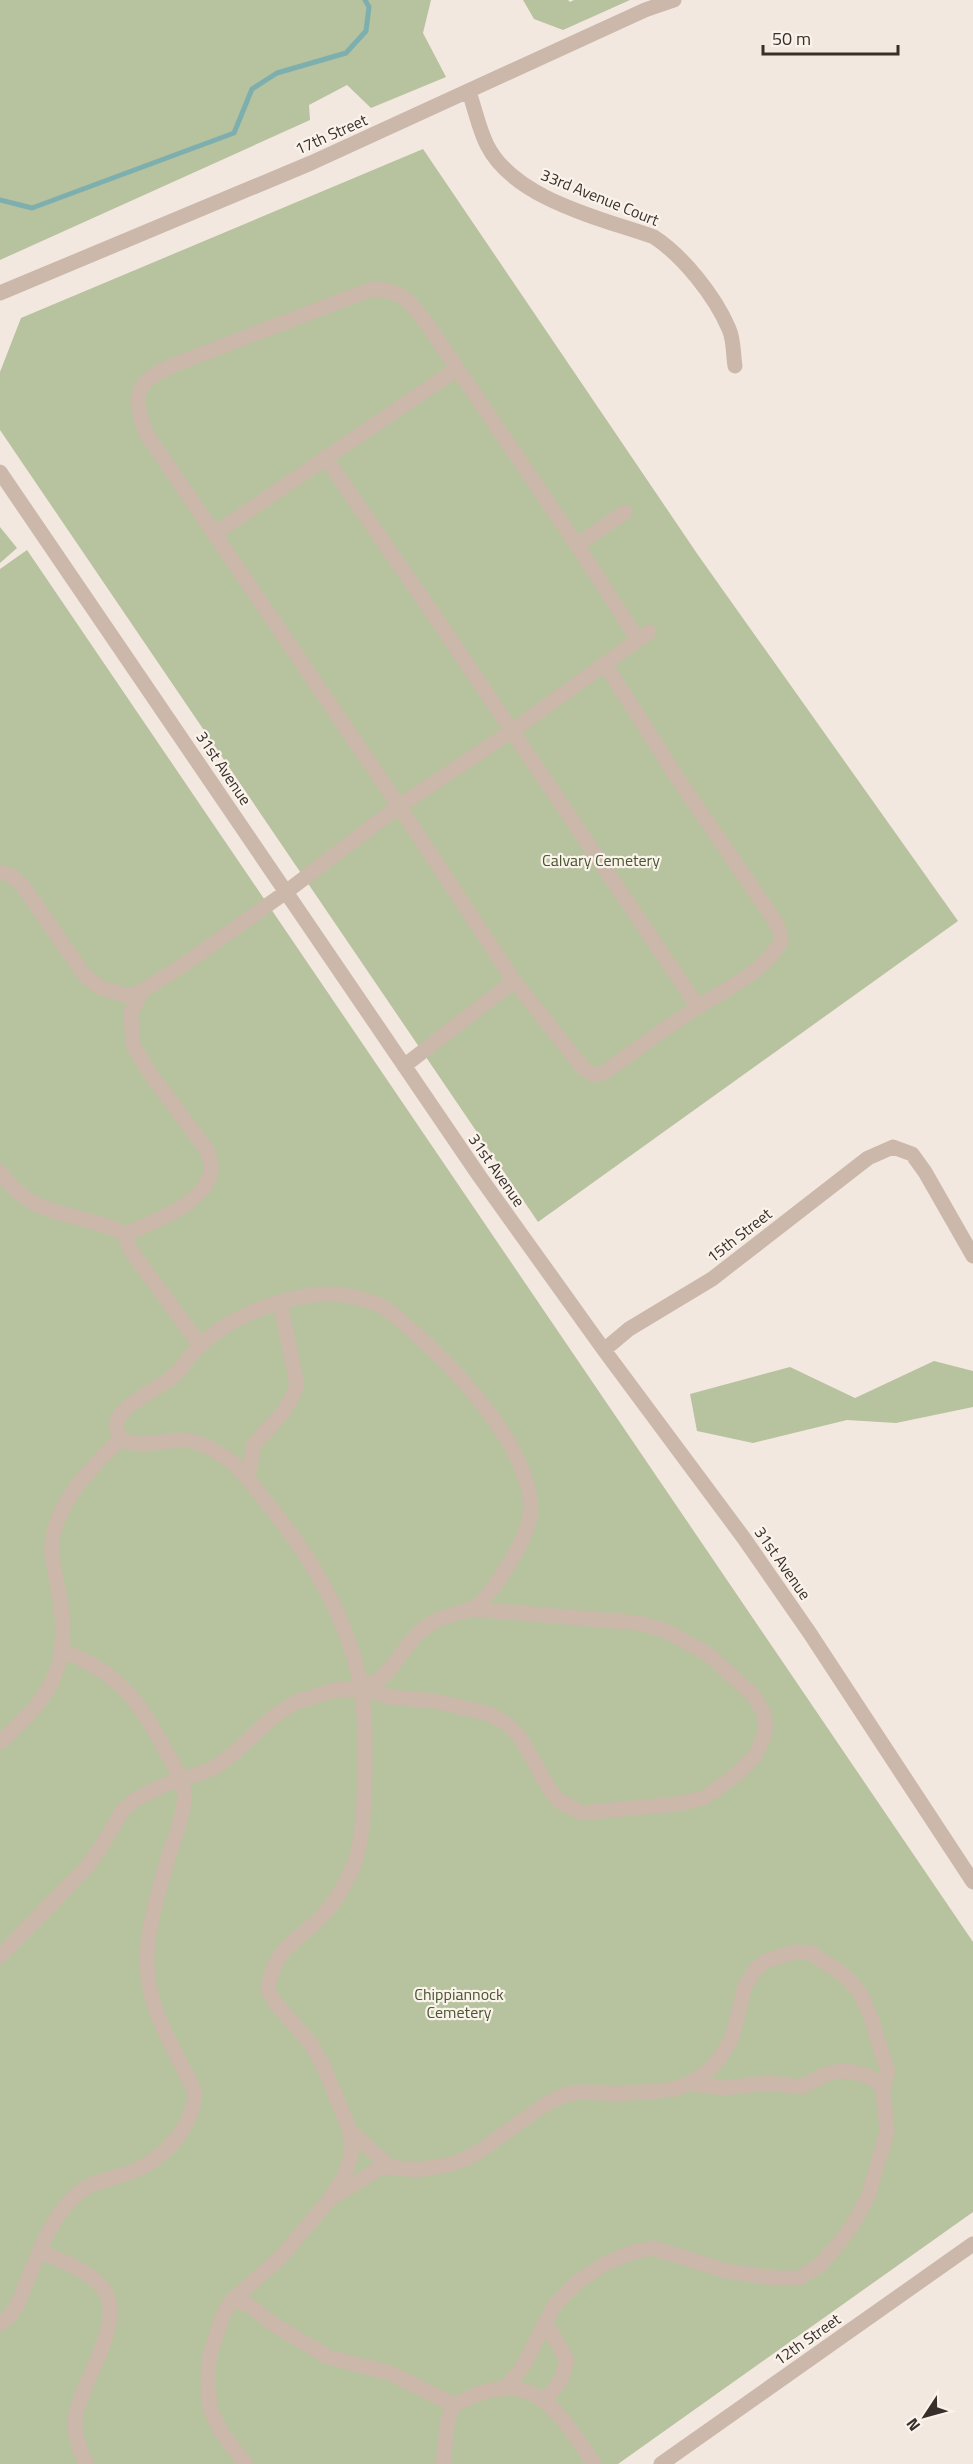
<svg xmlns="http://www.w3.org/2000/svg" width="973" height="2464" font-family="'Titillium Web',sans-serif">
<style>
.green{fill:#b7c29e}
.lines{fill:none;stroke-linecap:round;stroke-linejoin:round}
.stream{stroke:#7eafaf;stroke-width:5}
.minor{stroke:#cbb8aa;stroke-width:15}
.labels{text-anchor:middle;stroke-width:4.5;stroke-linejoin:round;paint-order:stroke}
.street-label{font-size:16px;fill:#382e2a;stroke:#faf3eb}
.park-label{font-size:16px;fill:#49562e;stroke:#faf3eb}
</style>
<rect width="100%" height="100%" fill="#f3e8df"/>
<path class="green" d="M0,0h431l-8,33 23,44 -75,31 -24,-23 -38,20 1,15 -310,140z
M523,0h45l2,2 4,-2h56l-67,30 -29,-11z
M423,149l275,406 260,366 -420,301 -538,-792v-58l21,-54z
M0,527l17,21 -17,15z
M27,550l946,1392v270l-355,252h-618v-1895z
M934,1361l39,10v36l-77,16 -49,-3 -94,23 -56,-12 -7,-37 100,-27 65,31z"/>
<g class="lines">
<path class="stream" d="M0,200l32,8 202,-75 18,-44 25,-16 69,-20 20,-22 3,-24 -4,-7"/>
<path class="minor" d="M469,92c6,17 10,37 18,53 27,54 113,73 167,92 29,19 61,59 75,92 5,11 4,25 6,37
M0,293l311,-130 334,-153 29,-10
M325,457l111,161 262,389
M0,472l480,705 124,173 139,187 66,95 164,250
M214,534l243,-165
M577,545l48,-33
M605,664l75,118 95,139 5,12 1,9c-20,32 -52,45 -83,65 -32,20 -62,43 -93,65l-11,3 -11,-7 -69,-87 -115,-175 -253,-373c-18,-45 -5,-54 35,-71l191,-73c30,1 38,12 55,35l150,221 61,95
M0,872l12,4 11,10 62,90 16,12 27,8 14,-5 40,-25 104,-74 113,-86 113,-75 137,-99
M404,1066l110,-85
M0,1172c35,50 79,38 125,62 27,-11 90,-34 86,-70 0,-4 -3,-10 -4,-14l-58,-78 -16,-27 -2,-32 11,-22
M125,1234l4,14 71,97
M604,1350l25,-21 83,-50 156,-121 25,-11 19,7 13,18 48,84
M248,1477l6,-33 28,-30 10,-16 5,-14 -17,-81
M0,1742c50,-44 71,-74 60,-143 -3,-21 -11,-42 -7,-63 8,-40 40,-69 67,-97
M0,1956l86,-88 13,-18 24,-40 13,-11 26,-13 50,-17 20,-14 42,-39 22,-14 39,-12 26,-2 29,9 44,4 56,13 17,10 13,13 30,53 9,11 23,12 95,-9 27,-6 32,-23 19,-19 8,-17 3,-14 -3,-14 -10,-16 -45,-41 -44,-24 -26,-7 -166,-14
M689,2084l36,4 43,-5 33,4 23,-12 16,-4 13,1 15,4 15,10
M350,2131l40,36
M335,2196l45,-28 10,-1 26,3 32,-5 15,-5 17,-9 64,-46 20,-10 17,-3 36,2 53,-4 19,-6 18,-12 12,-13 13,-21 13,-52 10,-16 9,-8 30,-10 17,1 33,22 17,19 10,24 17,54 -5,14 4,46 -19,65 -16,29 -14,18 -19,22 -20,12h-25l-48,-7 -73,-23 -23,5 -25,11 -28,18 -23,24 -32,62 -17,21
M39,2251c20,9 46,18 61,34 32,32 -21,97 -25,135 -1,15 4,30 12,44
M231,2301l17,3 25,20 55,33 62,16 64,32
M0,2324c17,-12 20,-26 28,-45 12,-30 23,-61 47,-83 14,-14 36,-17 54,-23 34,-13 63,-43 66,-80 -20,-46 -49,-82 -48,-136 1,-33 13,-70 22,-102 5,-17 13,-34 15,-52 3,-17 -9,-36 -17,-50 -28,-52 -47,-80 -104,-102
M545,2401l16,-21 6,-20 -21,-37
M246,2464l-25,-32 -11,-23 -2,-24 1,-27 14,-43 8,-14 49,-43 50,-59 15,-24 6,-20 -1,-24 -26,-64 -13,-23 -37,-43 -6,-11c4,-36 22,-45 47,-67 17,-15 32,-40 40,-61 8,-23 9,-60 10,-85 0,-29 1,-61 -4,-90 -12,-67 -51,-132 -94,-184 -15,-18 -26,-37 -47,-49 -8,-5 -19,-11 -29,-13 -25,-5 -42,10 -71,-2 -1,-3 -3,-9 -4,-13 -1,-18 42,-37 56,-49 10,-8 17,-21 27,-30 29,-30 89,-53 131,-53 15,0 35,5 49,11 12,5 22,16 32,25 44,37 138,135 116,198 -6,18 -38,74 -56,81 -18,7 -33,7 -49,21 -17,14 -25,35 -41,48 -5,5 -14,7 -20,10
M443,2464l5,-45 6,-14c76,-42 102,1 140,59
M661,2464l312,-220"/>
</g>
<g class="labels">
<g class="street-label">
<text transform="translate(331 134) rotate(-24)" y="6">17th Street</text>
<text transform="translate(600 197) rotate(22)" y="6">33rd Avenue Court</text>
<text transform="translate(224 768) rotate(56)" y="6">31st Avenue</text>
<text transform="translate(497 1170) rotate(55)" y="6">31st Avenue</text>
<text transform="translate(739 1235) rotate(-38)" y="6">15th Street</text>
<text transform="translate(783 1563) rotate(55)" y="6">31st Avenue</text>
<text transform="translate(807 2339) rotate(-35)" y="6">12th Street</text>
</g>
<g class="park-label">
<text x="601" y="866">Calvary Cemetery</text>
<text x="459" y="2000">Chippiannock<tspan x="459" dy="18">Cemetery</tspan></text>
</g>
</g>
<g transform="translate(925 2416) rotate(234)" stroke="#faf3eb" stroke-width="4.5" paint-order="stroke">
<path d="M0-4.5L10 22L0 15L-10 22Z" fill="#382e2a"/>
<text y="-9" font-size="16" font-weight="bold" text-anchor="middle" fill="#382e2a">N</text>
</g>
<path d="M763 45v9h135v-9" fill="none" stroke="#382e2a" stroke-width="3"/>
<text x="772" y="45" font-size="18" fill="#382e2a" stroke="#faf3eb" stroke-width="4.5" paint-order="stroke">50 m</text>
</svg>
